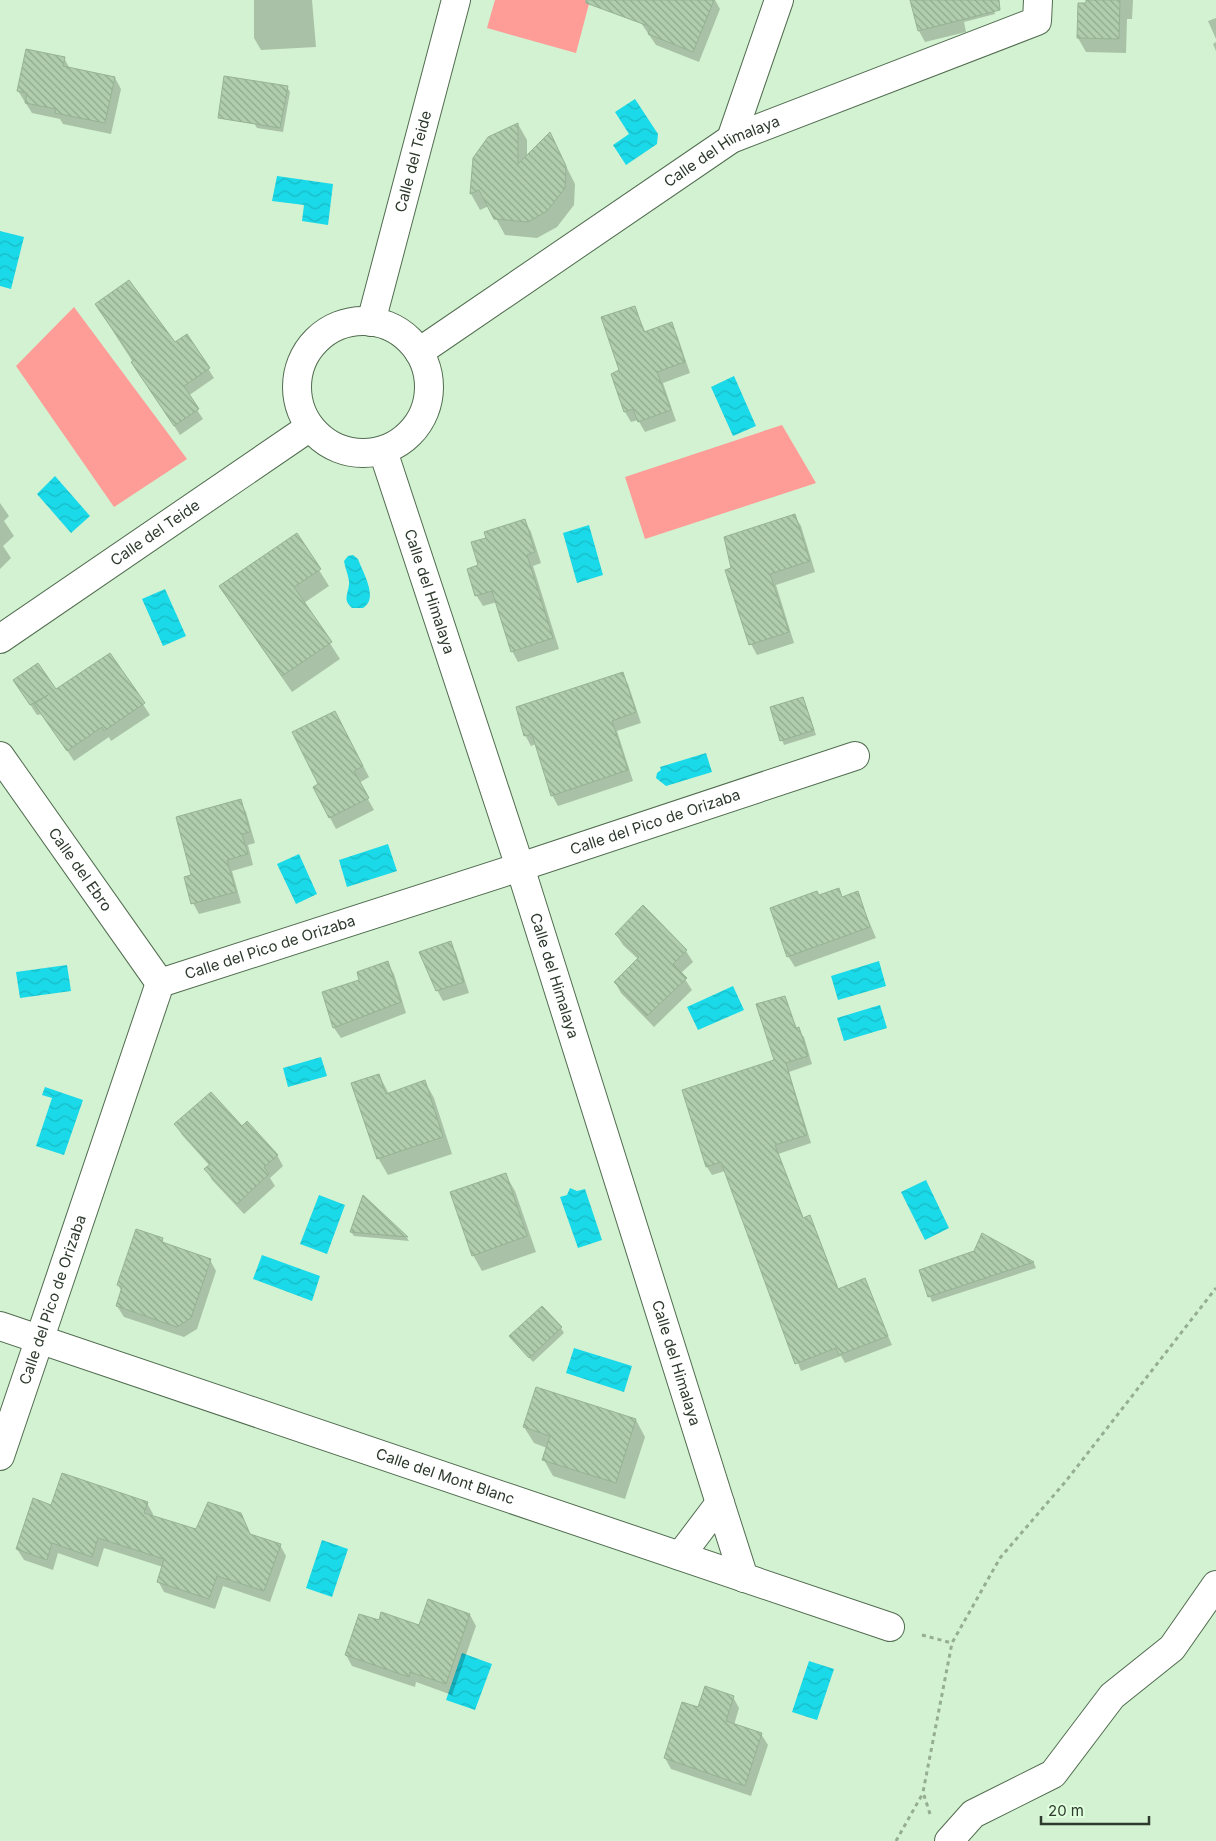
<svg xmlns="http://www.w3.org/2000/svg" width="1216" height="1841" font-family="Inter,sans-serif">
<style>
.pitch{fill:#fe9c97}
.water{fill:url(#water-waves)}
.shadow{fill:#0003}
.building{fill:url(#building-back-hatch);stroke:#96b394}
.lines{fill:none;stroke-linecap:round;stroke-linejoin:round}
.minor-casing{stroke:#516c50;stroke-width:30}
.path{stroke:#95ad93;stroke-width:3;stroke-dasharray:4 4;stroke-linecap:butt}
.minor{stroke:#fff;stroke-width:28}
.labels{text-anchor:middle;stroke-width:4;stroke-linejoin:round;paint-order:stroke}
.street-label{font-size:15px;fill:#2e3a2d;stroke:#e0ffde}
</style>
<defs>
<pattern id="water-waves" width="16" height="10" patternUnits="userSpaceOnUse" patternTransform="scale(1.25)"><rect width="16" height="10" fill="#1ad9e8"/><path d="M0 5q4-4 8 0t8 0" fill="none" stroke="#18bbc7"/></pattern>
<pattern id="building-back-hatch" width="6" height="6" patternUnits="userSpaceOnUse" patternTransform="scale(1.25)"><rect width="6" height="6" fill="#b0ceae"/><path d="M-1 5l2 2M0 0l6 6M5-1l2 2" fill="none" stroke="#90a88e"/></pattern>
</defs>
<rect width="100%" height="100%" fill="#d3f2d1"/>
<path class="pitch" d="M495,0h95l-14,53 -89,-25z
M74,307l113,152 -73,48 -98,-141z
M782,425l34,58 -171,56 -20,-62z"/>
<path class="water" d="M635,99l23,35 -1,10 -31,21 -13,-20 16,-11 -14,-22z
M277,176l56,8 -5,41 -26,-4 2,-16 -32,-4z
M0,231l24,6 -13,52 -11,-3z
M734,376l22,50 -23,10 -22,-49z
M55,476l35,40 -19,17 -34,-39z
M589,525l14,50 -26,8 -14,-50z
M353,555l5,4c5,14 21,39 5,49h-11c-11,-9 -2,-16 -3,-27 -1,-7 -4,-13 -5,-20l4,-5z
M165,589l21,47 -23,10 -21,-47z
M706,753l6,19 -46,14 -10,-8 1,-5 4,-3 -1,-3z
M388,844l9,27 -50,16 -8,-27z
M299,854l18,40 -21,10 -19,-40z
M879,961l7,25 -48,14 -7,-24z
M67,965l4,26 -51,7 -4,-26z
M733,986l11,24 -46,20 -11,-23z
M880,1005l7,23 -43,13 -7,-23z
M321,1057l6,19 -39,11 -5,-19z
M45,1087l38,13 -19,55 -28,-9 16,-48 -10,-3z
M926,1180l23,48 -24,12 -24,-48z
M570,1188l7,3 8,-2 17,51 -24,8 -18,-51 7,-2z
M319,1195l26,10 -18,49 -27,-10z
M262,1255l58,21 -8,25 -59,-22z
M574,1348l58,18 -8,26 -58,-19z
M322,1540l26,9 -16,48 -26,-9z
M462,1653l30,11 -17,46 -29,-10z
M809,1661l25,8 -17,51 -25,-8z"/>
<path class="shadow" d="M254,0h58l4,47 -55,3 -7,-12z
M650,0h65l5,9 -21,53 -43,-17 -15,-22z
M912,0h79l4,14 -31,8 2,10 -41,10 -6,-11z
M1088,0h45l-1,19h-5l-1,34 -40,-1 -8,-14z
M1216,18v21l-8,-18z
M1216,42v9l-3,-7z
M64,58l6,11 45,9 6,11 -10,45 -48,-10 -3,-5 -28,-6 -14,-22z
M287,87l3,5 -7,40 -26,-4 -3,-5z
M518,124l9,16v17l23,-23 25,50 -1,21 -17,22 -20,11 -32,-3 -16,-29 -9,4 -9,-16 3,-36z
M96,305l78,39 13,-9 27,43 -26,18 15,23 -23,16z
M634,307l12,26 25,-9 6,11 13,38 -27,10 13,38 -31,11 -7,-12 -7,2 -6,-10 -4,-41z
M0,503l9,13 -5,5 10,15 -11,10 8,12 -11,11z
M794,515l7,11 14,46 -39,13 18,58 -37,12 -6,-11 -18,-75z
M525,521l6,11 10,31 -8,3 26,83 -41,13 -6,-11 -15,-49 -14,4 -7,-11 3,-29z
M297,535l32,51 -25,17 36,56 -48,33 -62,-90z
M110,654l40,61 -39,26 -2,-4 -35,24 -31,-47 -6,1 -23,-35 42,11z
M622,674l6,10 13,39 -24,8 16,50 -75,25 -6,-11 -16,-51 -5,2 -6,-11z
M805,703l11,32 -32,10 -2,-5z
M341,723l28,54 -10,6 15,27 -38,19 -22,-41 6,-3z
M240,801l6,11 9,31 -7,2 5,20 -21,6 9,32 -42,11 -6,-11v-28z
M838,890l5,8 14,-5 19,45 -81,29 -7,-11 31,-60z
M643,906l43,45 7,11 -12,11 11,17 -38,37 -33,-34 -6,-11 23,-23 -15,-14 -7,-11z
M450,942l6,11 13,40 -26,8 -6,-11z
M388,963l6,11 12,39 -65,25 -7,-10 -11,-35 38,-12z
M784,997l13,32 7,8 8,27 -23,8 22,71 -33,11 26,65 5,-2 5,8 25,65 25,-10 28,65 -47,18 -4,-7 -40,15 -76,-200 -13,4 -5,-8 69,-106z
M379,1075l10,19 36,-12 9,16 18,56 -64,21 -10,-17z
M176,1125l66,3 35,27 6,11 -13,12 5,8 -31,28 -32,-34 -6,-11 4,-3 -28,-31z
M505,1174l10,17 21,61 -54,19 -9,-16z
M363,1197l44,41 2,3 -55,-5 -3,-4z
M983,1235l51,28 2,5 -104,34 -12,-32 55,-18z
M162,1239l3,6 45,15 6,11 -19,58 -13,8 -60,-20 -7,-11 5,-14 -4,-7z
M561,1328l3,5 -31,29 -22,-26z
M537,1389l99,31 9,17 -20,62 -72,-23 -9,-16 3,-12 -13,-5 -10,-16z
M147,1503l6,11 -1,3 44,14 44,-17 11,21 29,10 6,11 -16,46 -47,-16 -8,23 -51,-17 -6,-11 5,-14 -59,-19 -6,19 -40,-14 -5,17 -29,-10 -7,-11 35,-43z
M470,1615l6,11 -24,69 -36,-13 -1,5 -63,-21 -6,-11 33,-33 41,5z
M733,1697l6,11 -5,17 27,9 7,11 -17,51 -80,-27 -6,-11 34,-49z"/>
<path class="building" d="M586,0h128l-21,52 -45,-18 3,-7 -65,-24z
M910,0h89l1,10 -82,21z
M1086,0h34l-1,39 -42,-1 1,-35h8z
M26,49l39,8 -2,9 52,11 -10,46 -50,-10 1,-4 -31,-6 2,-10 -10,-2z
M224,76l64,10 -8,42 -62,-10z
M518,123v41l32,-32 16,34 -1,22 -18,23 -19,11 -34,-3 -15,-29 -9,4 3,-36 15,-21z
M129,280l46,62 12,-8 23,34 -26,18 15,23 -25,17 -43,-64 3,-2 -39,-56z
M635,306l9,26 28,-10 13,40 -28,10 14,38 -33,12 -5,-13 -9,3 -13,-38 8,-4 -18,-53z
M795,514l15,47 -40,13 19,58 -40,13 -24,-75 6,-2 -7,-31z
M525,519l10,33 -8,3 26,83 -42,14 -19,-61 -17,5 -8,-27 11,-4 -7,-23 15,-4 -2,-6z
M297,533l24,36 -27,18 38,55 -50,34 -63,-90z
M110,653l35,50 -41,28 -2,-4 -35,24 -33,-47 14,-9 -18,10 -17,-25 25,-17 18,26z
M623,672l13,40 -24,9 16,49 -77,26 -19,-62 -8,2 -8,-29z
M803,697l11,33 -34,11 -10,-34z
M335,711l28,55 -9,5 15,27 -40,20 -16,-31 5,-3 -26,-52z
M241,799l9,33 -8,2 6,20 -21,6 9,32 -45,12 -7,-27 7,-2 -15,-58z
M839,888l3,9 16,-6 12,36 -83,30 -17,-49 47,-17 2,4z
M643,905l44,45 -14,14 14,14 -40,38 -33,-34 25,-25 -24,-23z
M451,941l13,41 -28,9 -17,-39z
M388,961l13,41 -68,26 -11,-36 37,-12 -2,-8z
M785,996l11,32 3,-1 9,29 -22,7 21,72 -32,10 28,73 7,-3 28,74 27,-11 23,58 -49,19 -3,-7 -41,16 -74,-202 -15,5 -24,-77 92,-30 -18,-56z
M379,1074l7,20 39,-14 18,57 -66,22 -26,-76z
M211,1092l31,34 5,-5 31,34 -14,12 5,7 -32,30 -33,-35 6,-5 -36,-40z
M506,1173l21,63 -55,20 -22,-64z
M363,1195l45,42 -58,-5z
M136,1229l27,9 -1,4 49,17 -20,59 -14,9 -61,-21 6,-19 -5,-2z
M982,1233l52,29 -106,35 -9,-27 55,-19z
M542,1306l20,21 -33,31 -20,-22z
M536,1387l100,32 -20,64 -74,-23 8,-24 -27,-9z
M62,1473l86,29 -4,11 52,16 12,-27 33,11 9,21 31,10 -17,47 -47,-15 -8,23 -52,-17 7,-23 -66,-21 -6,19 -40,-14 -5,17 -31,-11 17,-51 18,7z
M428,1599l42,15 -24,70 -36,-12 -1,5 -64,-22 14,-41 20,6 2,-8 38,13z
M705,1686l29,10 -8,25 36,12 -17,53 -81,-28 18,-56 16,5z"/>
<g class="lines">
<g class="minor-casing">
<g id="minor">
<path d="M731,139l48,-139"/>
<circle cx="363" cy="387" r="66"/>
<path id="s1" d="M371,322l85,-322"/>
<path id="s2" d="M419,352l312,-213 306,-118 1,-21"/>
<path id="s3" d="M383,451l137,416 200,636"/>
<path id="s4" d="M0,639l310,-212"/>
<path id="s5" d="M0,756l160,227"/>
<path id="s6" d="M0,1326l890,301"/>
<path id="s7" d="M0,1456l160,-473 360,-116 335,-111"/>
<path d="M680,1556l40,-53 24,75"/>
<path d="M949,1841l24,-27 80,-40 59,-78 60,-48 44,-63"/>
</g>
</g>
<path class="path" d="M922,1635l30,8
M930,1814l-7,-22 29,-149 48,-85 66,-77 150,-193
M896,1841l27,-48"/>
<use href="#minor" class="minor"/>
</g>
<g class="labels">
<g class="street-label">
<text dy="5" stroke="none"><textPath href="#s2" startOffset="364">Calle del Himalaya</textPath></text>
<text dy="5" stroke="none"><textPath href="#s1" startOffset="166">Calle del Teide</textPath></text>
<text dy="5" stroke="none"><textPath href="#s4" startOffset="188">Calle del Teide</textPath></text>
<text dy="5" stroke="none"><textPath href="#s3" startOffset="148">Calle del Himalaya</textPath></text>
<text dy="5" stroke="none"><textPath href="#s7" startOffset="1020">Calle del Pico de Orizaba</textPath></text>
<text dy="5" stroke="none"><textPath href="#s5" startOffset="139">Calle del Ebro</textPath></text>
<text dy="5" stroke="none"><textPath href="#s7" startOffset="615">Calle del Pico de Orizaba</textPath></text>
<text dy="5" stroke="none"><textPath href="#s3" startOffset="552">Calle del Himalaya</textPath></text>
<text dy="5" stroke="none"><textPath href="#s7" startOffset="165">Calle del Pico de Orizaba</textPath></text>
<text dy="5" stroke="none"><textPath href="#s3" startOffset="958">Calle del Himalaya</textPath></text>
<text dy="5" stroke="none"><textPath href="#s6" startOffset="470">Calle del Mont Blanc</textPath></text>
</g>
</g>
<path d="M1041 1816v8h108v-8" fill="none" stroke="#2e3a2d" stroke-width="2.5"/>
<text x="1048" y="1816" font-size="15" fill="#2e3a2d" stroke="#e0ffde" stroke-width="4" paint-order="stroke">20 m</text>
</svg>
